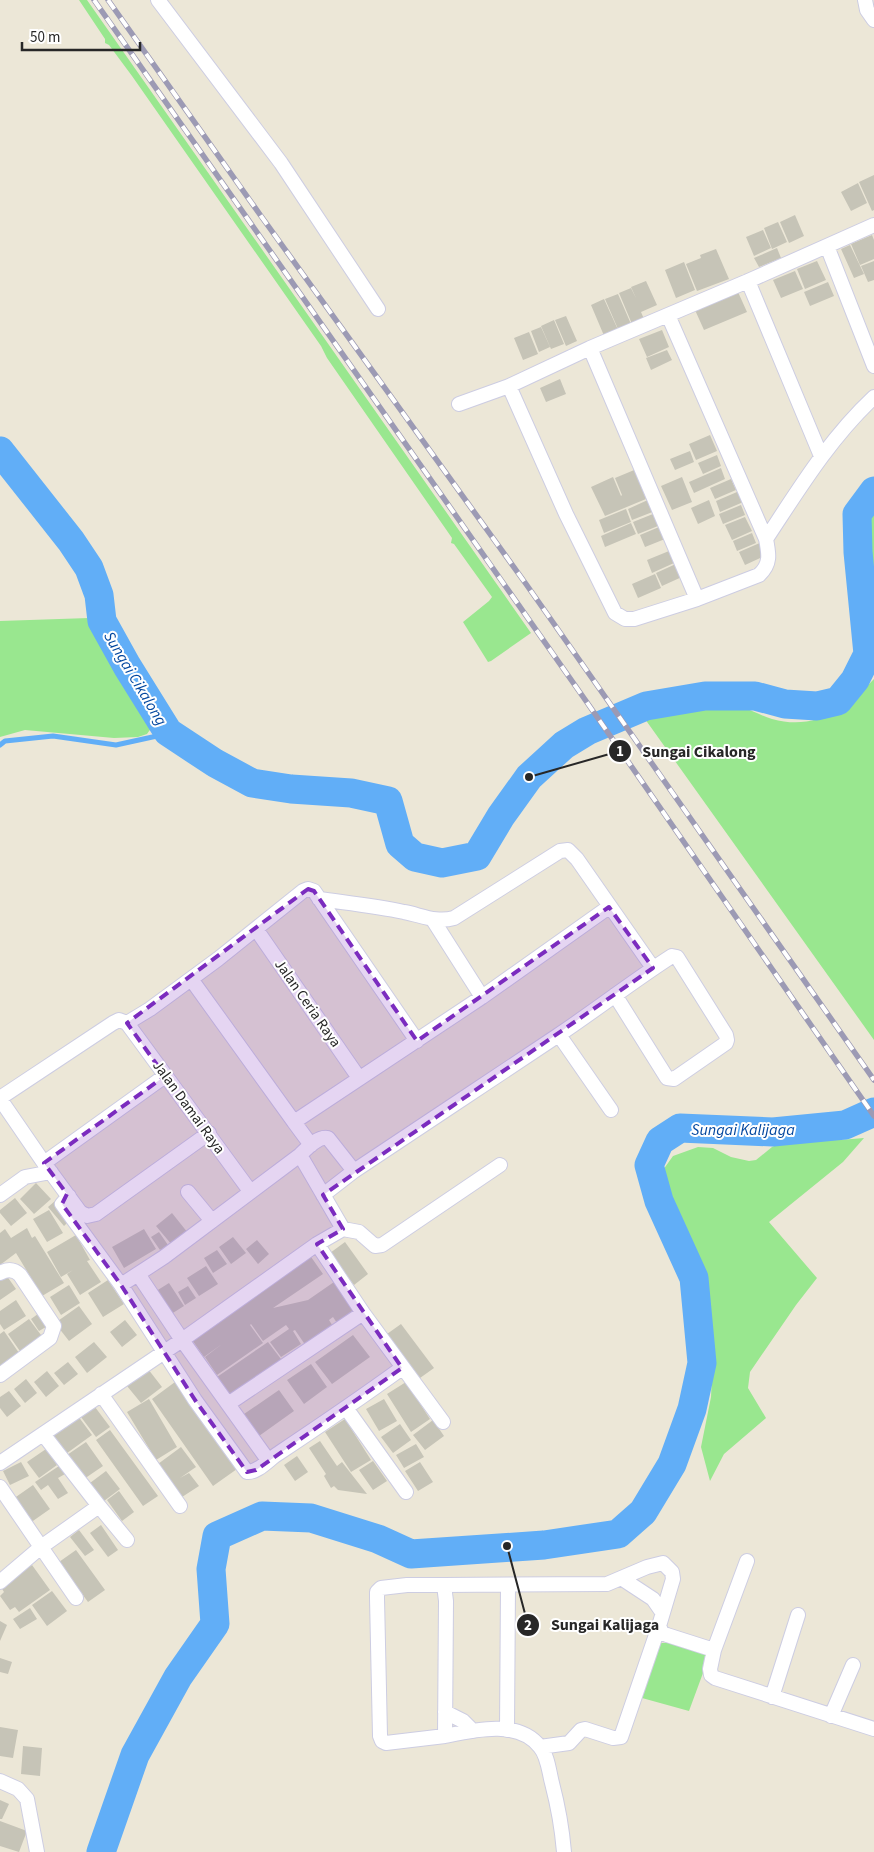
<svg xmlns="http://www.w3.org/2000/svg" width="874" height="1852" font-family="'Source Sans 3',sans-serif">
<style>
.green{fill:#99e78f}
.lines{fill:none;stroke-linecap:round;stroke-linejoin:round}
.stream{stroke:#61aef7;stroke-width:5}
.river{stroke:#61aef7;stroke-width:29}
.building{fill:#c6c4b7}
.street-casing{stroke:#cdcde2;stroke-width:16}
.street{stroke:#fff;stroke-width:14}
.rail-casing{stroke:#9c9ab4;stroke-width:5.5}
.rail{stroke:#fff;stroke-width:4;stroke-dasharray:11;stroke-linecap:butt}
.marked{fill:#7b2cbf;fill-opacity:0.2;stroke:#7b2cbf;stroke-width:4;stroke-dasharray:10 6;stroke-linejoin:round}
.labels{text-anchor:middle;stroke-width:4;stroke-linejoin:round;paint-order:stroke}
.street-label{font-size:15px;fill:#272727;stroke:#fff}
.water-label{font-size:16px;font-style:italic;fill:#03479f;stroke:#fff}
.leader{fill:none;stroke:#272727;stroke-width:2}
.callout-dot{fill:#272727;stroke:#fff;stroke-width:2}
.mark-label{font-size:15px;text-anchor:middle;font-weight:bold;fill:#fff}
.callout-label{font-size:16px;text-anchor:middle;font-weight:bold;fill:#272727;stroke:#fff;stroke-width:4;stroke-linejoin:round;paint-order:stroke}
</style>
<rect width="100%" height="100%" fill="#ece7d7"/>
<path class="green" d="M79,0h8l444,633 -40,28 -3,1 -25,-40 26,-21 3,-4 -38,-53 -3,-1 1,-5 -125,-180 -6,-12 -189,-270 -23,-31 -4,-2v-4z
M874,510v73l-14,-45z
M89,618l21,37 25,35 19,34 -7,10 -9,3 -24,1 -89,-8 -25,7v-116z
M874,679v361l-234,-328c32,-9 67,-10 100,-5 11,2 21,9 32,12 43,12 73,-10 102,-40z
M804,1136l36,4 24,-2 -21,24 -74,60 48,56 -21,27 -46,67 -2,16 18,30 -42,36 -14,27 -9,-34 10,-50 2,-43 -2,-35 -14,-50 -15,-42 -19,-38v-19l10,-14 25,-9 15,1 18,9 18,4 7,-1 16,-13 17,-8z
M661,1643h8l41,11 -21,57 -47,-13z"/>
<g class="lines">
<path class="stream" d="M0,745l5,-4 48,-5 63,9 41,-9 11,-4"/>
<path class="river" d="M0,451l71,90 18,27 10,27 3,26 25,45 41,66 47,31 37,20 39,6 60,4 37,8 12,43 15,13 27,6 35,-7 24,-40 28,-39 35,-32 23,-14 59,-25 59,-10h50l30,8 32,2 21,-5 17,-21 13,-26 -10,-102 -1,-38 17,-23
M101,1852l34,-97 43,-78 37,-53 -4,-55 6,-33 45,-20 49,2 67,21 33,15 133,-9 74,-11 25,-22 29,-48 20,-55 10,-46 -8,-85 -35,-77 -10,-36 11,-24 20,-13 93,4 72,-7 29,-13"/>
</g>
<path class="building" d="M874,175v35l-2,1 -13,-29z
M858,183l9,20 -16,8 -10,-19z
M795,215l9,21 -15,7 -9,-21z
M778,222l9,20 -15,7 -8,-21z
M763,230l8,18 -17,8 -8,-19z
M872,235l2,5v19l-14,6 -9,-21z
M850,245l14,29 -10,4 -13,-29z
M777,248l4,10 -22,9 -5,-9z
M716,249l13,30 -32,12 -11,-27 15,-6 -1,-3z
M817,261l9,19 -21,9 -8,-20z
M874,261v19l-6,2 -7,-16z
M684,262l11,28 -19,8 -11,-28z
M795,271l8,18 -22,9 -8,-18z
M646,281l11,24 -16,7 3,7 -12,5 -13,-31 12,-5 5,10 -5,-11z
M828,282l6,14 -24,10 -6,-14z
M738,292l9,20 -43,18 -9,-20z
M618,294l13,30 -13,5 -13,-30z
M604,299l15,33 -14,6 -14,-33z
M566,316l11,25 -11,5 -11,-26z
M554,320l10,24 -13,5 -10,-23z
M541,327l9,20 -11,5 -8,-21z
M662,330l7,17 -22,10 -8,-18z
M529,332l9,22 -15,6 -9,-22z
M667,350l5,10 -21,10 -5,-12z
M560,379l6,15 -20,8 -6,-14z
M710,435l7,16 -21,9 -7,-16z
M690,451l4,11 -19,8 -5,-11z
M717,455l4,11 -18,8 -5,-11z
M639,468l7,16 -5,2 5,13 -41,17 -14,-29 22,-10 8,19 1,-1 -7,-17z
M721,468l4,11 -31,14 -5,-11z
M682,477l10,25 -20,8 -11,-24z
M731,479l5,11 -21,9 -5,-11z
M744,489l4,11 -28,12 -4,-11z
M650,499l5,12 -23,9 -4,-11z
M709,500l6,16 -17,8 -7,-16z
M741,505l4,10 -22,9 -4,-10z
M626,509l5,13 -27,11 -5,-13z
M658,512l5,12 -25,10 -5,-12z
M745,517l7,14 -20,9 -7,-15z
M631,523l5,11 -31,13 -4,-11z
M659,527l6,12 -20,8 -5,-12z
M752,533l4,10 -19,8 -4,-10z
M762,542l5,13 -22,10 -6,-13z
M669,551l5,12 -22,10 -5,-13z
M678,563l6,13 -22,10 -6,-13z
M655,574l6,14 -23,10 -6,-14z
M36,1183l15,16 -17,15 -14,-15z
M15,1198l12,15 -16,13 -11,-13v-3z
M55,1201l15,19 -6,6 -16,-19z
M49,1210l14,23 -16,9 -14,-23z
M172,1213l16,20 -16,12 -16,-19z
M27,1228l5,10 3,-2 29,47 -22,13 -26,-43 -16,12v-32l5,-4 6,9z
M144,1229l12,20 -32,19 -12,-21z
M159,1232l9,13 -8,5 -9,-13z
M76,1235l14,25 -3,1 14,21 -21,13 -13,-21 6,-4 -12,7 -14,-25z
M233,1237l13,16 -15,11 -12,-17z
M257,1240l12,14 -11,10 -12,-15z
M345,1242l23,32 -14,11 -24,-32z
M217,1250l10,14 -14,9 -9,-15z
M309,1254l14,20 -50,34 35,-8 26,-18 24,33 -19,11 -6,-9 -4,3 5,8 -28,18 -11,-16 -2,1 8,13 -20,13 -11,-15 19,-13 -3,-4 -23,16 -12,-17 -1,1 13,18 -46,32 -12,-18 17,-13 -18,13 -14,-20z
M206,1266l12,18 -19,12 -12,-18z
M4,1272l12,17 -16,11v-25z
M108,1280l16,24 -21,13 -15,-24z
M169,1283l15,23 -16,10 -15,-23z
M69,1285l11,18 -19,12 -11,-18z
M188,1286l8,12 -11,7 -7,-13z
M16,1300l10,16 -22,14 -4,-6v-13z
M79,1306l13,18 -23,17 -14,-18z
M42,1311l9,13 -12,7 -8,-12z
M29,1319l15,20 -22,15 -14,-20z
M125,1320l12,15 -15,12 -12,-15z
M401,1324l33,44 -14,10 -33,-44z
M4,1331l15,22 -19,14v-33z
M353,1335l17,22 -38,27 -17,-22z
M94,1342l13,15 -20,16 -12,-16z
M268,1342l16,21 -52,36 -15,-22z
M68,1362l10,12 -14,11 -10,-12z
M311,1364l16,23 -23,17 -17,-24z
M148,1369l14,18 -21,16 -14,-17z
M47,1371l12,15 -13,11 -12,-15z
M26,1379l11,14 -12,10 -11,-14z
M175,1382l62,87 -24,17 -61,-87z
M406,1382l24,37 -19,13 -24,-38z
M279,1390l15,21 -35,25 -15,-22z
M9,1391l12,15 -14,11 -7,-9v-11z
M149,1399l28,48 -21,13 -29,-48z
M384,1399l13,22 -18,10 -13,-22z
M95,1407l15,20 -14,10 -15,-20z
M78,1416l14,19 -29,21 -14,-18z
M345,1419l26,41 -20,12 -26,-40z
M433,1420l11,16 -19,14 -12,-15z
M400,1424l11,16 -18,13 -12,-16z
M110,1430l48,66 -15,10 -47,-66z
M320,1441l17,25 5,-4 25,32 -29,-4 -4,-4 -3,2 -7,-12 2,-2 -17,-26z
M86,1442l17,24 -19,13 -17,-24z
M416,1444l8,13 -20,11 -8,-13z
M181,1447l15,20 -16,11 9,-5 10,13 -17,11 -24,-33z
M46,1449l11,16 -18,13 -12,-16z
M297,1456l11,16 -13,9 -11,-16z
M373,1461l14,20 -14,9 -14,-20z
M21,1462l8,14 -19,9 -7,-14z
M420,1462l13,20 -15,9 -13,-20z
M59,1466l6,8 -7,4 10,15 -10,6 -10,-14 -7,5 -6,-8z
M106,1471l14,18 -16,12 -14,-18z
M33,1485l17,24 -20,14 -17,-24z
M119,1491l15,21 -12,9 -15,-21z
M101,1525l17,25 -10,7 -18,-24z
M79,1530l15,20 -9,6 -15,-19z
M76,1550l29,40 -17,12 -29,-40z
M32,1565l18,25 -31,22 -4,-5 -5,3 -10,-14 4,-4 -3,-5z
M52,1591l15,20 -20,15 -15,-21z
M30,1608l7,11 -17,10 -7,-10z
M0,1621l7,4 -7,16z
M0,1658l12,4 -4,12 -8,-2z
M0,1727l18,3 -5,28 -13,-2z
M23,1746l19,2 -2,28 -19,-2z
M0,1800l9,4 -7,15h-2z
M0,1821l27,10 -8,21 -19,-6z"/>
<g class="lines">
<g class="street-casing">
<path id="street" d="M158,0l123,163 97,146
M865,0l2,10 7,10
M827,246l47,120
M748,281l73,175
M668,315l98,224
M590,348l107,251
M509,386l57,128 49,99 10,6h9l63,-20 62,-24c12,-11 10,-21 7,-36 33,-50 64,-101 108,-142
M459,404l50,-18 81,-38 158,-67 126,-56
M319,899c28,4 57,7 85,13 17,3 32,11 50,6l106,-67 8,-1 9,9 76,109
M433,920l49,77
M256,929l103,149
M191,979l103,143
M127,1023l23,-14 68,-50 85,-68 5,-2 6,2 103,150
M127,1023l123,168
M559,1035l52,75
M0,1098l113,-75 6,-3 8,3
M0,1099l44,64 36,49 7,4 9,-2 113,-81
M311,1145l-17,-23 188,-125 127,-90
M44,1163l121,-87
M188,1192l24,29
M0,1195l25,-18 26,-5
M323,1195l31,-24c68,-45 135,-90 203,-135 39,-26 76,-55 115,-80l5,1 49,78 1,5 -1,3 -52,36 -7,-1 -52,-83
M69,1196l-7,8 59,81 74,115 52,72c11,1 23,-14 32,-19 42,-28 83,-56 123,-85
M343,1229l16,3 16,14 7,-1 118,-80
M317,1244l46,69 80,109
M0,1273c7,-4 14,-4 20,2l34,51 -4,12 -50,37
M138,1274l44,66 86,120
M121,1285l43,-28 136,-102
M101,1394l79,112
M228,1404l135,-91
M346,1408l60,84
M43,1434l56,72 -58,41 35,51
M0,1463l182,-123 135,-96 26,-15 -43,-74c7,-7 18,-19 28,-17l26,33
M0,1487l41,60 -41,35
M99,1506l28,34
M747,1561l-33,89 -4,19 1,6 4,3 159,51
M621,1578l32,21 9,13
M444,1585l163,-1 40,-17 16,-4 9,9 1,7 -14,47 -38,111 -8,1 -28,-9 -4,1 -12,13 -29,4
M659,1626l3,7 5,2 47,15
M772,1697l26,-82
M445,1712l18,9 10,10
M831,1716l22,-51
M507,1730l1,-145
M445,1736l-59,7 -4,-2 -2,-5 -3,-138v-6l4,-4 26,-3h37l2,16 -1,135c29,-6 74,-17 95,11 8,9 9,25 12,36 6,23 10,45 12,69
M0,1781l18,8 9,10 10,53"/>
</g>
<use href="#street" class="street"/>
<g class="rail-casing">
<path id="rail" d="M94,0l492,701 288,415
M108,0l153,216 265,368 348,496"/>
</g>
<use href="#rail" class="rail"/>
</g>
<path class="marked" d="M308,889l6,2 103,150 192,-134 44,61 -330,227 20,34 -26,15 85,124 -146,102 -9,2 -52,-72 -74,-115 -59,-81 5,-10 -23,-31 121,-87 -38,-53z"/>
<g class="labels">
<g class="street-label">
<text transform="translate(308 1003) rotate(55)" y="5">Jalan Ceria Raya</text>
<text transform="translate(189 1107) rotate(54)" y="5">Jalan Damai Raya</text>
</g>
<g class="water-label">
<text transform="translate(136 678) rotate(59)" y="6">Sungai Cikalong</text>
<text x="743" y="1135">Sungai Kalijaga</text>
</g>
</g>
<path class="leader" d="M529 777L620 751M507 1546L528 1625"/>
<g class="callout-dot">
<circle cx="529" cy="777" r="5"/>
<circle cx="507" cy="1546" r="5"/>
<circle cx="620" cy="751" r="12"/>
<circle cx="528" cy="1625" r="12"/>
</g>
<g class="mark-label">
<text x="620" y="756">1</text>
<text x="528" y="1630">2</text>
</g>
<g class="callout-label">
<text x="699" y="757">Sungai Cikalong</text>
<text x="605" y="1630">Sungai Kalijaga</text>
</g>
<path d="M22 42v8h118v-8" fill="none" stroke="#272727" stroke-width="2.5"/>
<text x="30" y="42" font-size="15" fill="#272727" stroke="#ffffff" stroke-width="4" paint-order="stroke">50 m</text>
</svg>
